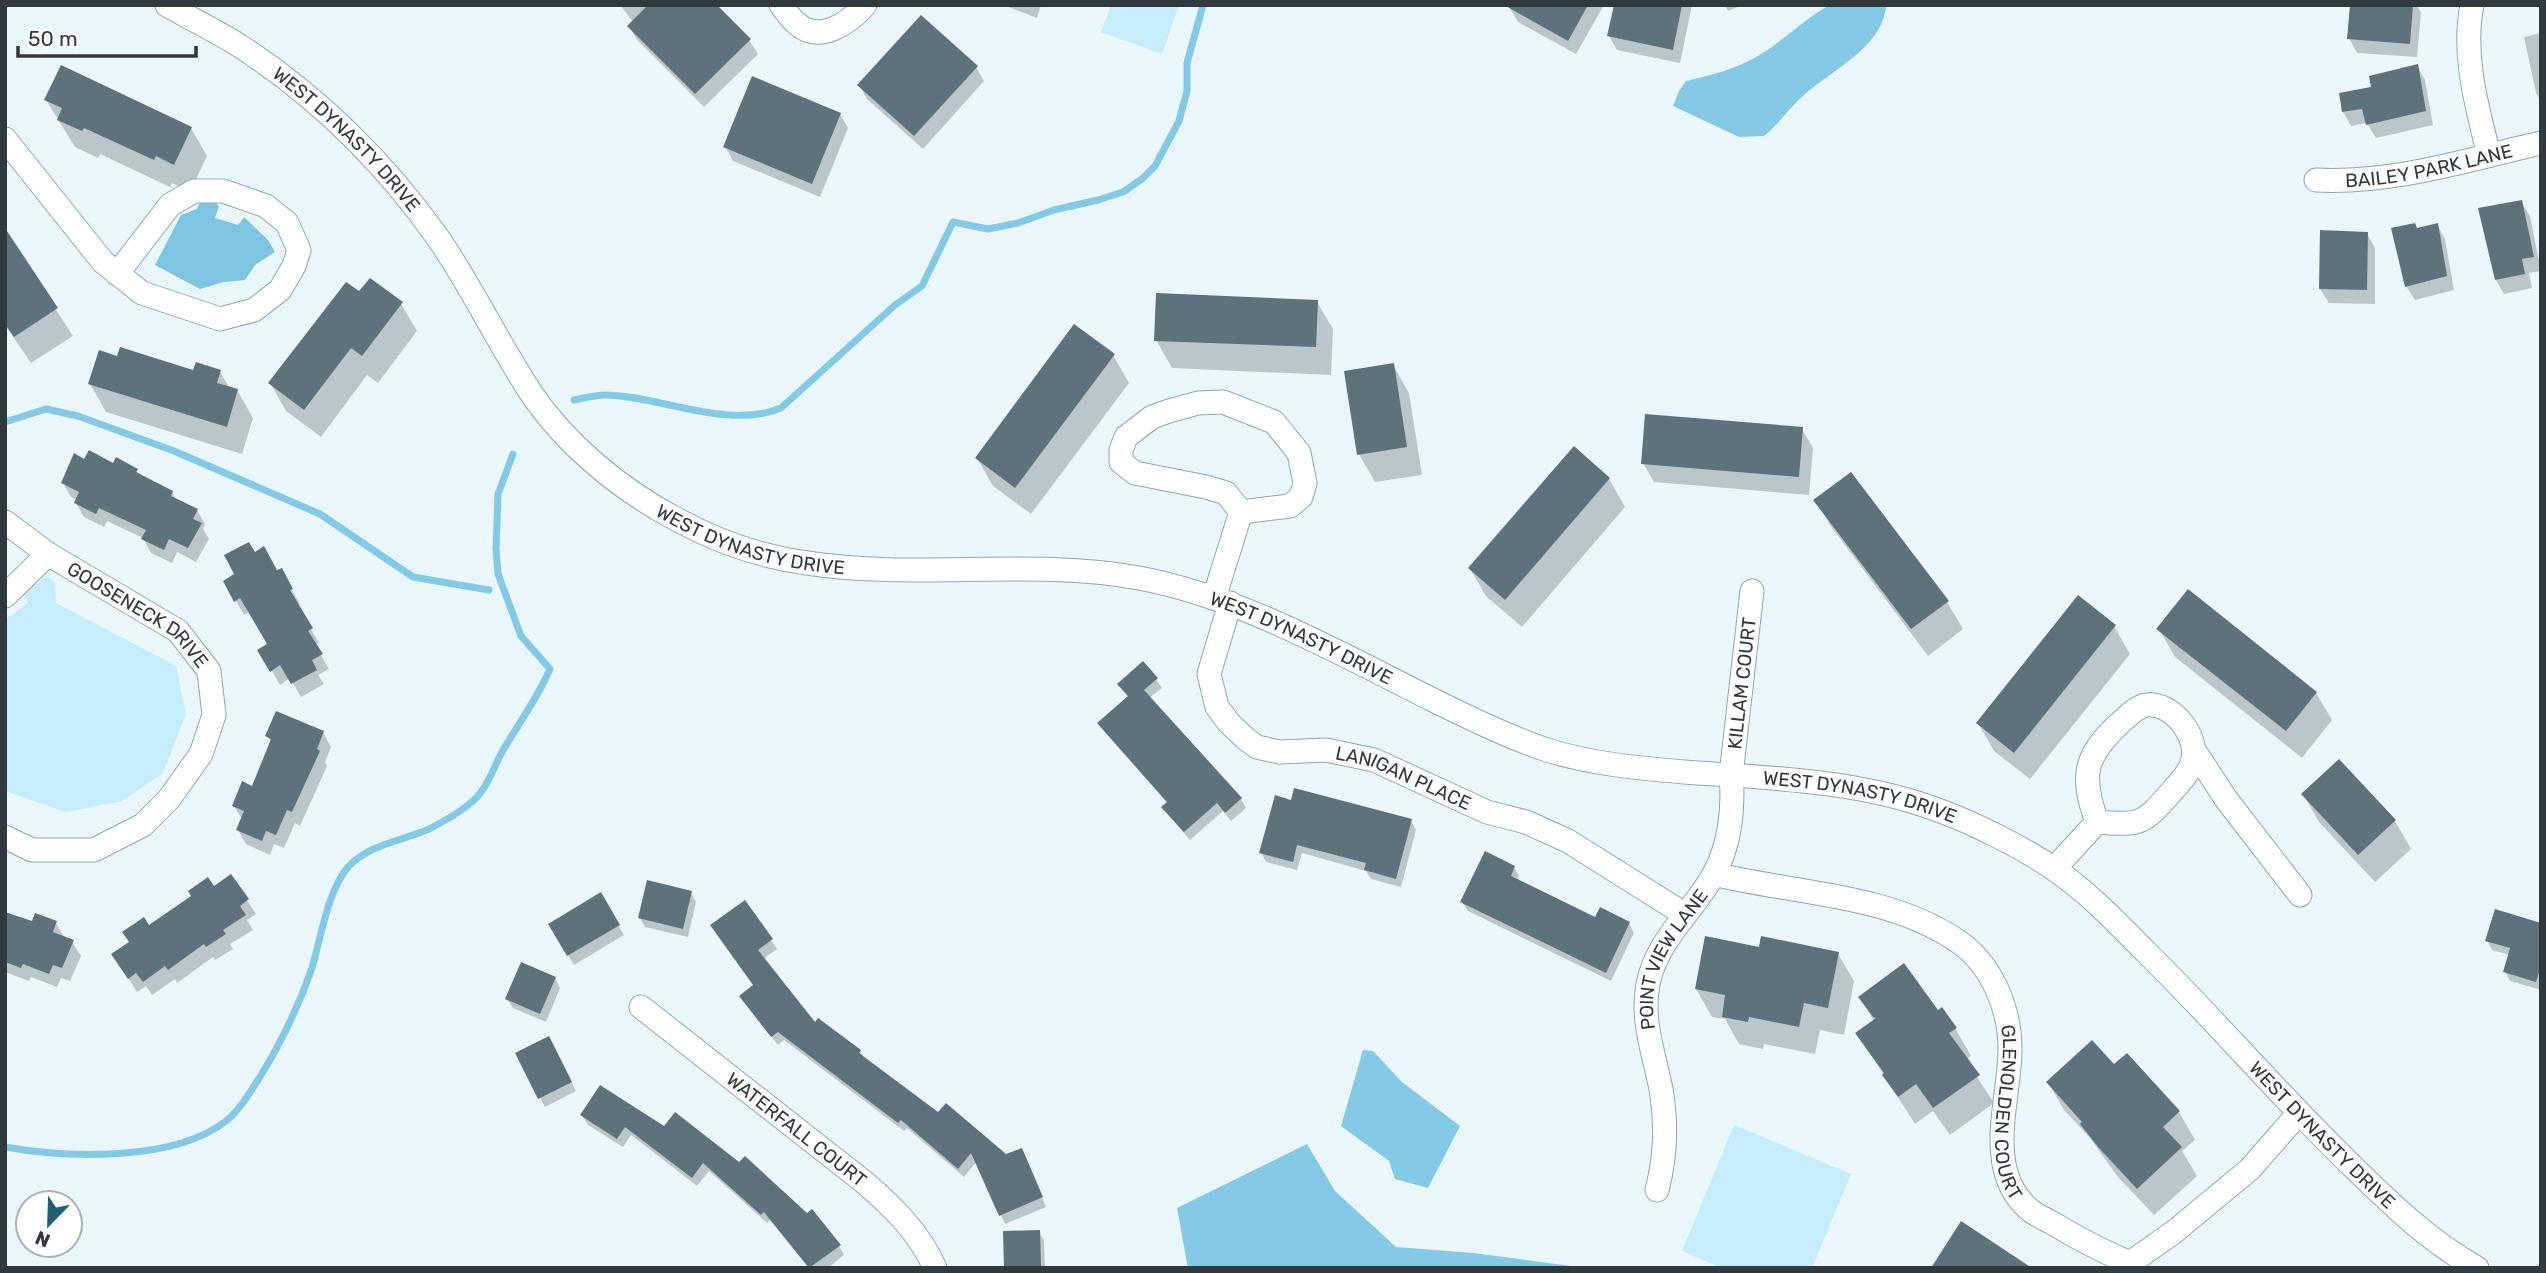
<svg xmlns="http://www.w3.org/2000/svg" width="2546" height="1273" font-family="Rubik,sans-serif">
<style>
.green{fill:#c6edfd}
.forest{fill:#7ec5e1}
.water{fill:#84cae7}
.shadow{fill:#0003}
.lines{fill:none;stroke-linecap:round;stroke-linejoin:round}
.stream{stroke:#84cae7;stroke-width:7}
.building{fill:#5d727b}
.street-casing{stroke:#90a6af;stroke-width:25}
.street{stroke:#fff;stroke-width:23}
.labels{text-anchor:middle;stroke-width:7;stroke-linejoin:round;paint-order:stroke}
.street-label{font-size:19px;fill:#30393d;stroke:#fff}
</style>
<rect width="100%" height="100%" fill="#eaf8fe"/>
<path class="green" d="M1111,5h68l-17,49 -61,-22z
M47,576l8,7 1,20 120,63 10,48 -23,59 -41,28 -56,11 -61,-21v-171l23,-17 -5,-9z
M1734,1125l117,49 -39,94h-90l-40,-17z"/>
<path class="forest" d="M201,200h10l8,6 -4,12 23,7 6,-8 24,23 7,12 -20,13 -10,15 -21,2 -24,7 -45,-24 26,-50 16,-6z"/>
<path class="water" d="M1830,5h56c-2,42 -56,66 -83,91 -14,12 -24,28 -39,40l-25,1 -66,-31 6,-15 7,-10c25,-6 50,-12 72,-25 25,-15 46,-37 72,-51z
M1363,1050l10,1 29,31 58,44 -32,62 -33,-9 -6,-18 -48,-35z
M1307,1144l28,47 61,56 78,6 112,15h-398l-11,-60z"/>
<path class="shadow" d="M620,5h95l34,35 9,14 -54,53 -67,-67 -8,-14 4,-4z
M1003,5h38l-4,13z
M1511,5h93l-28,49 -58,-32 -9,-15z
M1615,5h77l-12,58 -63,-13 -8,-14z
M1725,5h17l-14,6z
M2364,5h53l4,8 -4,44 -60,-4 -8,-15z
M2541,33v68l-5,-8 -12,-56z
M2417,66l8,14 8,45 -57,13 -9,-15 -16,3 -8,-14 -3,-18 33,-6z
M976,67l8,14 -61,68 -56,-50 -8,-14z
M46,100l145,28 16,28 -17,36 -18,-9 -2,4 -70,-33 -2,4 -23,-11z
M840,114l8,14 -28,69 -87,-36 -8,-15z
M2521,202l9,14 11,55 -12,2 3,15 -28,6 -8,-14z
M2437,225l8,14 9,51 -39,10 -9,-14 11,-56z
M5,231l68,105 -42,27 -26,-38z
M2367,234l8,14v56l-46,-1 -9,-14z
M360,294l41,10 16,27 -39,52 -11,-8 -46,62 -35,-26 -16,-28z
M1317,302l16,27 -2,46 -159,-7 -16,-28z
M1113,355l16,28 -98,131 -38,-28 -16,-28z
M1393,365l16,28 13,82 -47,7 -16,-28z
M220,372l9,15 8,3 16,28 -11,36 -136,-42 -16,-28z
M1802,429l11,19 -4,47 -155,-13 -11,-19z
M85,461l51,9 4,6 32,16 5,9 20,9 8,14 -2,5 6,10 -13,23 -19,-10 -5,11 -21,-10 -8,-15 -36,-17 -3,6 -20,-10 -8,-14 1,-3 -6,-3 -8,-14z
M1609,479l16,28 -103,120 -36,-31 -16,-27z
M1816,501l131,101 16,27 -35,27 -96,-128z
M254,554l23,18 4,-2 19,34 -3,1 22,38 -4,2 14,24 -11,6 6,9 -23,13 -11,-19 -10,7 -20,-35 10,-5 -20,-33 -6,3 -19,-34 12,-7z
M2114,626l16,28 -100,125 -36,-28 -16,-28z
M2159,629l157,64 16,27 -30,38 -127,-101z
M1156,679l6,9 -13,10 92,101 5,9 -15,13 -8,-10 -33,29 -21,-24 -5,-9 4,-3 -63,-72 -5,-9 29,-25 -10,-14z
M323,732l8,15 -6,15 2,4 -27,60 -5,-3 -11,25 -10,-4 -4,11 -24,-11 -8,-14 4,-11 -8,-13 19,-18 19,-45 -5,-7z
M2339,761l56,60 16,28 -36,33 -56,-60 -16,-28z
M1411,821l5,9 -15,57 -30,-8 -5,-8 -64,-18 -5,17 -31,-8 -5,-10z
M1514,867l5,9 -2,5 79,38 33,4 5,10 -23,48 -143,-70 -6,-9z
M231,876l25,38 -9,6 6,10 -23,14 3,5 -18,11 -2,-3 -36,26 -2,-4 -23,16 -6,-9 -9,6 -15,-24 26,-40 45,-31 21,-9z
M691,893l5,9 -8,35 -43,-10 -5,-9z
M600,895l24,40 -50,30 -24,-40z
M745,902l32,47 -14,10 52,66 45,26 5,8 74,55 66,42 21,3 20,48 -41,17 -28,-63 -13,16 -57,-49 -3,3 -120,-91 -6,5 -37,-48 13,-11z
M5,913l28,10h23l8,14 8,5 9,14 -11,25 -9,-3 -4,9 -26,-10 -2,4 -24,-9z
M2541,925v65l-31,-9 -5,-10 5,-16 -18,-5 -5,-10z
M1760,949l78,5 16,27 -10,54 -24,-5 -5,24 -51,-10 -1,5 -24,-5 -14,-25 -13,-2 -16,-28z
M555,978l5,10 -14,34 -33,-14 -6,-9z
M1860,997l95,31 16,28 -5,4 28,43 -44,32 -17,-24 -18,13 -58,-91 17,-12z
M554,1047l22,44 -31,16 -28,-53z
M2114,1067l65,45 16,28 -13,11 15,25 -43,39 -37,-39 -27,-38 -26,-28 -16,-28z
M582,1115l82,13 175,118 5,9 -16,13h-19l-39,-48 -3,3 -58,-52 -12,15 -66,-51 -8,12 -35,-22z
M1039,1232l5,9 1,27h-39z"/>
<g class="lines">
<path class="stream" d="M574,400c10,-2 21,-5 31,-5 56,1 122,35 176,13l114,-103 27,-19 31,-64 35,7 30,-6 36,-13 44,-10 25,-8 19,-13 13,-13 24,-45 8,-30v-28l16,-58
M5,422l41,-13 32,7 96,35 146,63 93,63 76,13
M5,1147c62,11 169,15 221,-26 14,-11 22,-26 32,-41 22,-35 39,-70 53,-109 10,-32 16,-79 37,-104 21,-23 54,-26 81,-38 17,-9 34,-18 48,-32 13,-13 18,-35 28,-50 16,-27 33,-50 45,-78l-29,-33 -23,-62 -2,-25 2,-55 15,-40"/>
</g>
<path class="building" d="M648,5h69l34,34 -56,55 -68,-68z
M1504,5h84l-20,36z
M1614,5h68l-9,45 -66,-14z
M2350,5h63l-3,39 -63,-5z
M921,15l57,51 -64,70 -57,-51z
M2418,64l8,47 -60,14 -4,-16 -20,3 -3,-19 32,-6 -2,-11z
M61,65l131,62 -18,38 -18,-9 -2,4 -70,-32 -2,3 -25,-11 5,-12 -18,-8z
M752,76l89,37 -29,71 -89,-37z
M2522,200l12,57 -12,2 3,15 -30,6 -17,-72z
M2415,223l2,5 21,-5 9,53 -42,11 -14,-59z
M5,228l53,80 -44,29 -9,-13z
M2320,230l48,2 -1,58 -48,-1z
M370,278l33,24 -41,54 -11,-8 -47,62 -36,-27 78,-101 13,9z
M1156,293l162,7 -2,47 -162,-6z
M1074,324l41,30 -100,134 -40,-30z
M120,347l73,23 3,-8 25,8 -4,13 21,6 -11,38 -139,-43 11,-34 18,6z
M1394,363l13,84 -50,8 -13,-84z
M1645,414l158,13 -4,50 -158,-13z
M1574,446l36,32 -105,122 -37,-32z
M89,450l24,13 3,-6 22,12 -2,3 37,19 -2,5 27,13 -5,10 9,4 -14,25 -19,-9 -5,11 -23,-11 5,-9 -47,-22 -3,6 -22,-11 5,-11 -18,-9 13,-30 10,6z
M1851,472l98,129 -38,28 -98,-129z
M249,542l6,10 9,-6 13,24 5,-2 11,21 -3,1 23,38 -5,3 15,23 -11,6 5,10 -26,14 -11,-19 -10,7 -13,-22 10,-6 -27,-46 -6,4 -11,-21 11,-7 -10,-19z
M2188,589l129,103 -31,39 -130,-102z
M2078,595l38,30 -102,128 -38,-30z
M1143,661l15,17 -14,12 98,108 -17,15 -8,-10 -33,29 -23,-25 6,-5 -70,-79 31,-27 -11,-12z
M276,711l48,20 -7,18 3,2 -28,61 -5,-2 -11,25 -10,-4 -4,10 -26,-11 8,-19 -12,-5 10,-25 10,5 19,-47 -6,-3z
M2339,759l57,61 -38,35 -57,-61z
M1294,788l118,31 -16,60 -32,-9 2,-7 -69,-18 -4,17 -34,-9 16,-58 16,5z
M1485,851l30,15 -4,10 84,41 5,-10 30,15 -24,51 -146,-71z
M231,874l18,25 -9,7 6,9 -23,15 3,4 -20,13 -2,-3 -36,26 -3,-4 -22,16 -7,-9 -8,6 -17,-25 18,-12 -7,-10 22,-15 5,8 42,-29 -3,-5 20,-14 6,9z
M647,880l45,11 -9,38 -45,-11z
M601,892l19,33 -53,31 -19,-32z
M745,900l28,39 -15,11 57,72 3,-4 43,32 -2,3 79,59 8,-9 60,51 16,-6 21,49 -44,19 -28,-63 -13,16 -57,-49 -3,3 -120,-91 -7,5 -32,-41 14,-11 -43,-60z
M2495,909l46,14v43l-5,16 -33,-10 7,-24 -25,-7z
M5,912l27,9 3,-8 22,8 -4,11 21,8 -12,28 -9,-3 -4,9 -26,-10 -2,4 -16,-6z
M1705,936l54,11 2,-11 78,16 -11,56 -24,-5 -5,24 -50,-10 -1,5 -26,-5 3,-22 -30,-6z
M521,962l35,15 -16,37 -35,-15z
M1904,963l34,47 4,-3 15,21 -8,5 31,42 -47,33 -17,-24 -18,13 -16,-22 2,-2 -29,-40 21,-15 -3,-1 -15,-20z
M549,1036l23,46 -34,17 -23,-46z
M2092,1040l22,24 13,-11 53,58 -17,16 19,20 -45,42 -38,-41 -19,-24 2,-2 -36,-40z
M600,1085l64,41 11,-14 64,50 6,-6 62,57 5,-4 29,36 -32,23 -45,-56 -3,3 -58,-52 -11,15 -67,-51 -8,12 -37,-24z
M1961,1221l71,47h-101z
M1040,1230l1,38h-37l-1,-37z"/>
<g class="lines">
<g class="street-casing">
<g id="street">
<path id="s1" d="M167,5c24,14 49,26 73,41 77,50 145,117 198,192 34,49 60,105 93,155 35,52 90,97 145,126 40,22 86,38 131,44 110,17 223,-5 332,15 102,19 202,76 294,122 37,18 75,37 114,50 45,14 90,18 137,22 86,6 178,8 259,40 33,12 82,37 111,57 34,23 64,55 93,84 69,68 132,142 202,210 39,38 79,78 128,105"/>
<path d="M781,5c5,6 9,13 15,18 23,21 52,1 69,-18"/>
<path d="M2472,5c-10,50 5,102 17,150"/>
<path d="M5,139l98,123 39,31 78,26 34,-9 26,-20 14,-24 5,-16 -12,-27 -21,-17 -43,-15h-29l-24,14 -53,69"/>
<path id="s2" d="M2316,180c76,4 151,-20 225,-37"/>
<path id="s3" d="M5,522l43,32 130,77 31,40 5,44 -13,39 -32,45 -26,26 -49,25h-62l-27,-13"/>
<path d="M5,596l43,-42"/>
<path d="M1214,598l27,-86 49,-6 11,-9 4,-14 -6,-30 -25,-31 -51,-20 -25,1 -29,8 -17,6 -26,20 -5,13v12l14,11 71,14 20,6 15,19"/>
<path id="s4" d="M1230,603l-21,71 8,33 12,16 17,16 11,8 22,5 47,-2 48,10 113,52 39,10 42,19 116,73"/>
<path d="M2194,750l32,49 74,96"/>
<path d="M2054,869l43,-47c-16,-45 -14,-65 23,-99 7,-6 16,-16 26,-18 26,-4 55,33 46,58 -3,10 -11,18 -18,26 -30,34 -31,37 -77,33"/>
<path id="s5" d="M1714,874c80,20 174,19 245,68 33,23 51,67 51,107 0,52 -28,122 21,162 7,5 16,9 23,13 25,15 50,28 76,39l44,-31 76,-63 48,-55"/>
<path id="s6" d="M641,1007l223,175c29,25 55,50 71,86"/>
<path id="s7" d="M1657,1190c9,-34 10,-66 4,-101 -7,-35 -20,-69 -13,-105 9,-45 45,-72 66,-110 16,-29 20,-66 17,-99l21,-184"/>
</g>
</g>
<use href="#street" class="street"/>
</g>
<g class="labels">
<g class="street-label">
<text dy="7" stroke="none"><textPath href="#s1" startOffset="226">WEST DYNASTY DRIVE</textPath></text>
<text dy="7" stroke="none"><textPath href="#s2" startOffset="114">BAILEY PARK LANE</textPath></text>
<text dy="7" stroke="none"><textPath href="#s1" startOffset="814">WEST DYNASTY DRIVE</textPath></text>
<text dy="7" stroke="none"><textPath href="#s3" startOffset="163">GOOSENECK DRIVE</textPath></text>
<text dy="7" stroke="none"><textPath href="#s1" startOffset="1381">WEST DYNASTY DRIVE</textPath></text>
<text dy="7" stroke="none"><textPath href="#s7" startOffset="532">KILLAM COURT</textPath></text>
<text dy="7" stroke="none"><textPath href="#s4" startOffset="317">LANIGAN PLACE</textPath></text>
<text dy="7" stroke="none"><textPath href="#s1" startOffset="1969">WEST DYNASTY DRIVE</textPath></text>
<text dy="7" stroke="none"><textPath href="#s7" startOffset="240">POINT VIEW LANE</textPath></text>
<text dy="7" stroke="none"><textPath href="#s5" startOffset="443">GLENOLDEN COURT</textPath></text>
<text dy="7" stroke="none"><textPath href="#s6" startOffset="198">WATERFALL COURT</textPath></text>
<text dy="7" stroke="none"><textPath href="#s1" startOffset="2557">WEST DYNASTY DRIVE</textPath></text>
</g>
</g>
<rect width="2546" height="1273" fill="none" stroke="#30393d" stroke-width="14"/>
<g transform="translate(49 1224) rotate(203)"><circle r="33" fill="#ffffff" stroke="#acb0b1" stroke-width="2"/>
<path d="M0-5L12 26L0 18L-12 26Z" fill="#215f75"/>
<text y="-10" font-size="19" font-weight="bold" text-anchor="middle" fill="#30393d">N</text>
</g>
<path d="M18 46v10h178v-10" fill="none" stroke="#30393d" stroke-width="3.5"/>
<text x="28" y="46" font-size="21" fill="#30393d" stroke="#ffffff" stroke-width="5" paint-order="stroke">50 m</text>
</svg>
